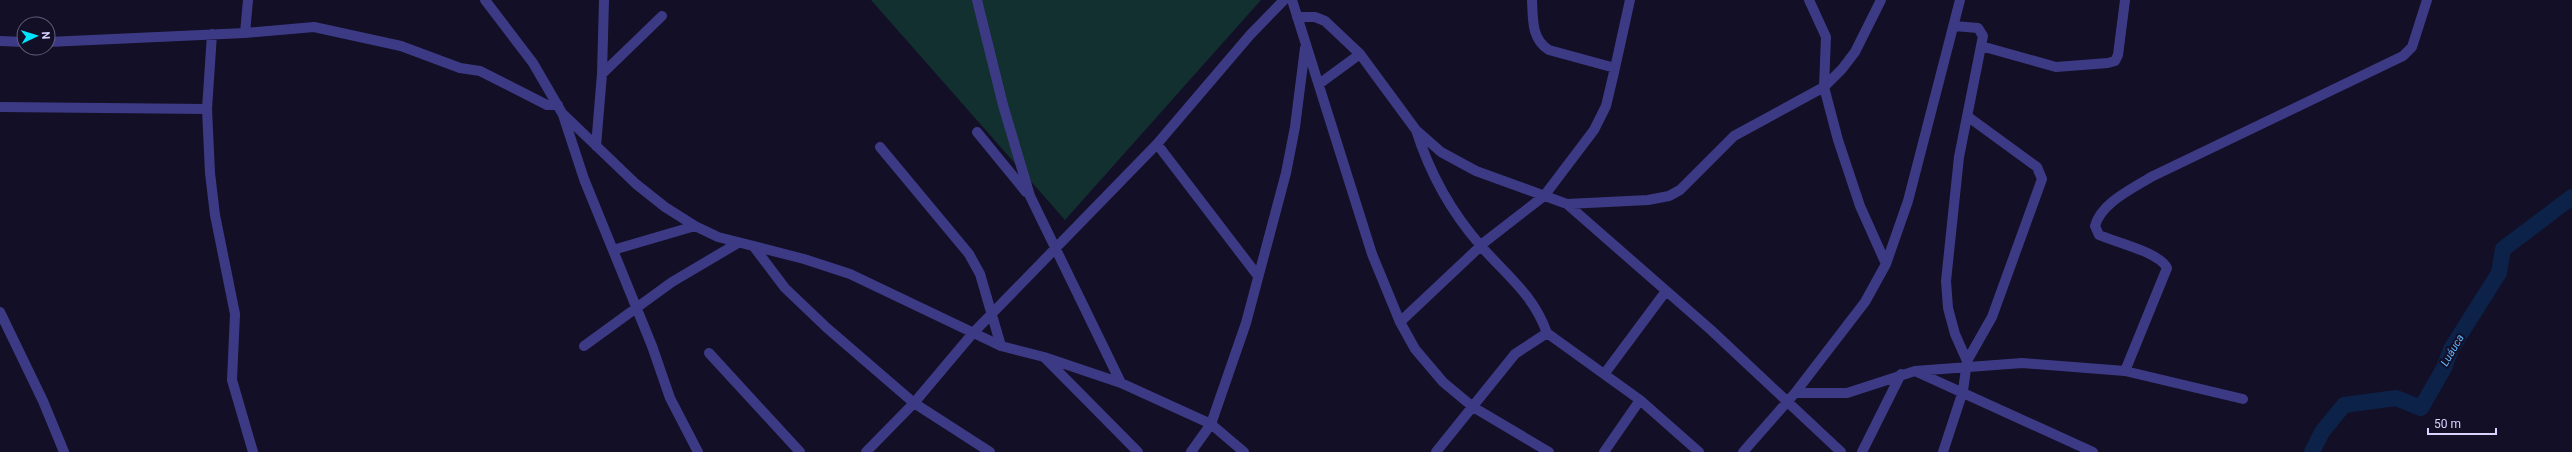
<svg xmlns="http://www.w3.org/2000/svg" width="2572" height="452" font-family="Roboto,sans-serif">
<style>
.green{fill:#12302f}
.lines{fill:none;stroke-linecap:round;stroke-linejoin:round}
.river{stroke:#0c2248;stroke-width:16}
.minor{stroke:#3d3a85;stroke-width:10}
.labels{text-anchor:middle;stroke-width:4;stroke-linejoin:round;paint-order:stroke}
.water-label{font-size:11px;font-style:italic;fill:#62b6ff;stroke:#130f26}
</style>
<rect width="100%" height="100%" fill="#130f26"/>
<path class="green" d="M871,0h390l-196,220z"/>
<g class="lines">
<path class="river" d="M2312,452l10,-20 22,-27 52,-7 25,10 23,-40 7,-19 48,-76 4,-24 69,-52"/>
<path class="minor" d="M485,0l48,63 29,50 74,71 29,23 30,19 23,11 86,22 46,15 151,72 43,11 77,26 90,41 33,28
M977,0l26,105 27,91 91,187
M1292,0l80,254 28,68 15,27 28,33 30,25 76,45
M1809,0l17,37 -2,50 14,53 22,66 26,58
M1297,17h18l10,4 35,33 56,76 25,22 35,19 91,33 81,-4 21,-4 11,-6 54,-54 90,-49 18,-18 13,-17 26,-52
M1954,26l24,2 5,8 -24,121 -13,124 2,27 7,26 12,27
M245,33l69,-6 87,19 59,22 20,3 67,34h11
M212,34l-5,75 3,64 5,42 20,99 -3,66 21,72
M0,41l24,1
M48,42l197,-9 3,-33
M1981,46l75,21 52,-4 7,-2 3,-6 7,-55
M1615,68l15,-68
M602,74l60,-58
M1319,84l41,-30
M0,107l207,2
M563,115l21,64 68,167 18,52 28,54
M1416,130c14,44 35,82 65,116 26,30 52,48 66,87
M977,132l49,60
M1157,144l101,132
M596,146l6,-72 2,-74
M880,147l89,107 11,20 21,72
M1567,204l144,126 130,122
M754,247l31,41 42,40 87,75 76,49
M613,250l82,-24
M0,312l43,89 21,51
M1400,322l86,-81 58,-45 50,-66 12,-24 9,-38 -66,-18c-18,-11 -16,-32 -17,-50
M584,346l88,-64 66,-39
M709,353l91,99
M1045,358l93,94
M2125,371l42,-103c-8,-16 -52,-26 -68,-33l-4,-9c6,-23 37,-37 56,-49l252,-121 9,-9 15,-47
M1917,372l176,80
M1605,373l61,-82
M1795,393h52l68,-22 107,-8 103,8 118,28
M866,452l48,-49 59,-70 184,-189 93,-109 34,-35
M1191,452l20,-28 35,-101 40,-150 9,-46 10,-79
M1436,452l79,-98 32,-21 93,67 59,52
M1604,452l36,-52
M1743,452l52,-59 70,-91 21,-38 22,-63 52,-201
M1862,452l39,-78
M1943,452l20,-61 4,-30 25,-44 50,-138 -5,-12 -70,-51"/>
</g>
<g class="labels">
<g class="water-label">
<text transform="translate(2452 350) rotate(-60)" y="4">Luáuca</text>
</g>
</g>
<g transform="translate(36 36) rotate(86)"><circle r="19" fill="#130f26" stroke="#625e7d"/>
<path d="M0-3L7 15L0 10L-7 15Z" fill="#00e5ff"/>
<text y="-6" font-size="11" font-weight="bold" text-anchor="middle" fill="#d9d4ff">N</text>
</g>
<path d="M2428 428v6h68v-6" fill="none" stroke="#d9d4ff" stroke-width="2"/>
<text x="2434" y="428" font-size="12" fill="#d9d4ff" stroke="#130f26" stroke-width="3" paint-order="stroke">50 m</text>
</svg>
